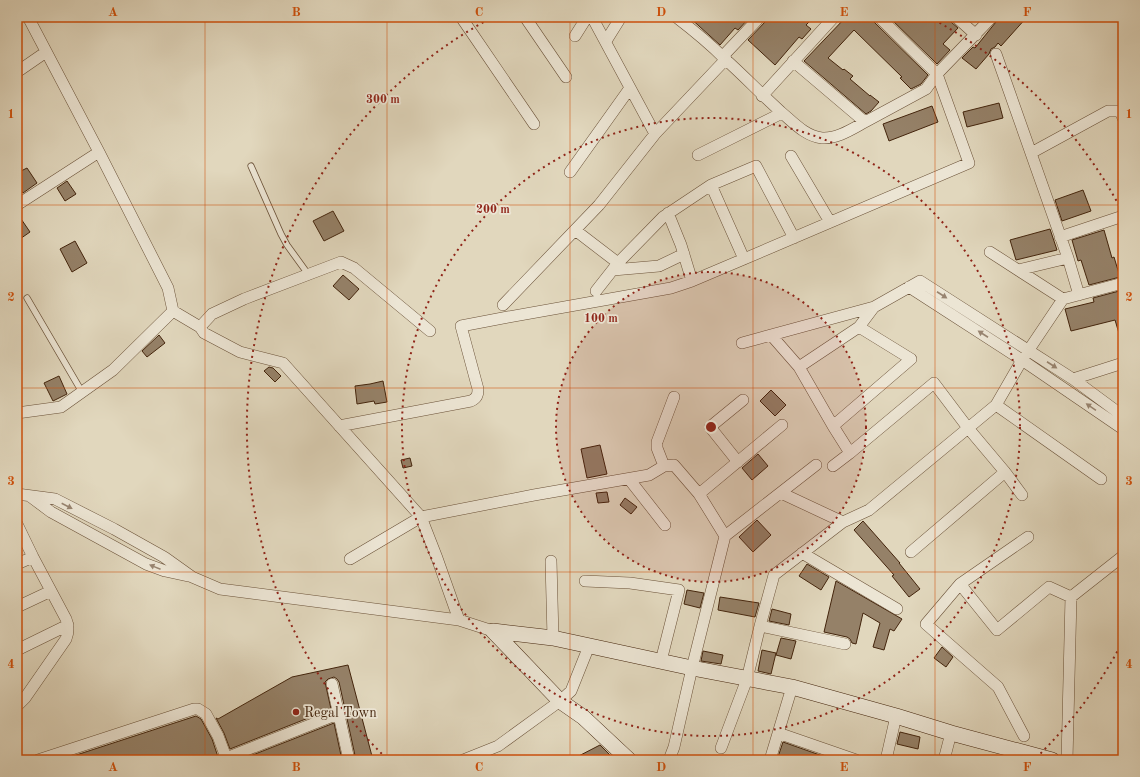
<svg xmlns="http://www.w3.org/2000/svg" width="1140" height="777" font-family="'Old Standard TT',serif">
<style>
.building{fill:#958168;stroke:#43240c}
.lines{fill:none;stroke-linecap:round;stroke-linejoin:round}
.lane-casing{stroke:#6a5138;stroke-width:7}
.street-casing{stroke:#6a5138;stroke-width:12}
.secondary-casing{stroke:#43240c;stroke-width:16}
.lane{stroke:#ece5d4;stroke-width:5.5}
.street{stroke:#ece5d4;stroke-width:11}
.secondary{stroke:#ece5d4;stroke-width:15}
.oneway{fill:#988470}
.grid{fill:none;stroke:#cf510c;stroke-width:1;stroke-opacity:0.55}
.ring{fill:none;stroke:#8f2418;stroke-width:2;stroke-dasharray:2 4}
.poi-dot{fill:#8f2418;stroke:#ece5d4;stroke-width:1.5}
.labels{text-anchor:middle;stroke-width:3.5;stroke-linejoin:round;paint-order:stroke}
.poi-label{font-size:14px;fill:#43240c;stroke:#ece5d4;text-anchor:start}
.centre{fill:#8f2418;stroke:#ece5d4;stroke-width:2}
.ring-label{font-size:12px;text-anchor:middle;font-weight:bold;fill:#8f2418;stroke:#ece5d4;stroke-width:3.5;stroke-linejoin:round;paint-order:stroke}
.neatline{fill:none;stroke:#cf510c;stroke-width:1.5}
.grid-label{font-size:13px;text-anchor:middle;font-weight:bold;fill:#cf510c}
</style>
<rect width="100%" height="100%" fill="#e1d7bd"/>
<filter id="stains"><feTurbulence type="fractalNoise" baseFrequency=".005" numOctaves="4"/><feColorMatrix values="0 0 0 0 .2 0 0 0 0 .09 0 0 0 0 .02 0 0 0 .5 -.17"/></filter>
<radialGradient id="worn" r=".72"><stop offset=".6" stop-color="#630" stop-opacity="0"/><stop offset="1" stop-color="#630" stop-opacity=".3"/></radialGradient>
<path class="building" d="M689,17h61l-12,13 -3,-2 -15,17z
M767,17h47l-8,8 5,4 -9,10 -3,-2 -24,28 -27,-25 17,-18z
M846,17h26l2,5 54,53 -7,9 -10,5 -11,-11 2,-1 -48,-47 -26,28 15,12 1,-1 9,7 -3,3 20,17v-1l9,7 -8,9 -5,3 -62,-53z
M889,17h59l3,5 7,6 -15,16 7,6 -13,14z
M1000,17h27l-26,29 -3,-3 -3,4 -4,2 -2,5 -13,15 -14,-11 11,-11 2,1z
M999,103l4,15 -36,9 -4,-15z
M932,106l6,16 -49,19 -6,-17z
M27,168l10,15 -14,10 -6,-9v-11z
M67,181l9,13 -11,7 -8,-13z
M1083,190l8,21 -29,10 -7,-21z
M333,211l11,20 -20,10 -11,-20z
M17,213l13,19 -13,9z
M1050,229l7,21 -41,10 -6,-20z
M1104,230l8,28 2,-1 6,20 -31,8 -8,-25 -3,1 -6,-21z
M75,241l12,22 -15,9 -12,-23z
M343,275l16,14 -10,11 -16,-14z
M1123,290v49l-2,1 -6,-20 -44,11 -6,-22 29,-7 -1,-4z
M159,335l6,8 -18,14 -5,-6z
M269,367l4,1 8,8 -6,6 -11,-11z
M59,376l8,18 -14,7 -9,-18z
M383,381l4,21 -12,2 -1,-3 -17,3 -2,-18 15,-2z
M771,390l15,15 -11,11 -15,-15z
M600,445l7,29 -20,4 -6,-29z
M758,454l10,12 -16,14 -10,-12z
M410,458l2,8 -9,2 -2,-8z
M607,492l2,10 -11,1 -2,-10z
M625,498l12,9 -6,7 -11,-9z
M757,520l14,15 -18,17 -14,-15z
M863,521l37,42h-1l21,26 -11,8 -17,-21 2,-1 -40,-45z
M807,564l22,13 -8,13 -22,-14z
M836,581l66,38 -8,12 -4,-2 -6,21 -11,-3 7,-24 -17,-10 -7,31 -4,-1 -2,-4 -3,-2 -23,-5z
M687,590l17,3 -4,15 -16,-4z
M720,597l39,6 -4,14 -37,-7z
M772,609l19,5 -2,11 -20,-4z
M781,638l15,3 -5,18 -15,-4z
M942,647l11,10 -7,10 -12,-9z
M762,650l14,3 -5,21 -13,-3z
M703,651l20,4 -2,9 -20,-3z
M348,665l25,95h-17l-17,-78 -2,-3 -3,-2 -6,2 -3,3 6,27 -101,40 -6,-16 -8,-15 2,1 74,-42z
M196,716l5,3 11,20 7,21h-158z
M334,723l8,37h-102z
M900,732l20,5 -2,12 -21,-5z
M783,742l51,18h-57z
M600,745l11,11 -9,4h-31z"/>
<g class="lines">
<g class="lane-casing">
<path id="lane" d="M251,166l30,68 6,11 21,29
M27,298l55,94"/>
</g>
<g class="street-casing">
<path id="street" d="M28,17l71,135 69,136 5,23 27,16 4,6 36,19 43,11 138,154 16,41 22,62
M461,17l73,107
M525,17l41,60
M592,17l63,117
M676,17c17,13 34,27 49,42 19,17 37,36 56,53 12,10 24,24 41,26 15,1 30,-9 43,-16
M956,17l20,18
M575,36l12,-19
M606,41l15,-24
M996,54l72,204 11,37
M723,56l37,-39
M793,61l72,61 61,-33 11,-15 55,-57
M17,72l29,-20
M762,96l72,-79
M1031,153l77,-42h12l3,7
M698,155l84,-42
M791,156l39,66
M570,172l60,-84
M17,205l82,-53
M668,213l13,32 11,36
M575,230l43,33
M1060,237l63,-21
M990,252l73,47
M744,259l-33,-74 45,-19 38,72
M613,270l46,-4 25,-12
M1018,270l50,-12
M909,287l113,73 101,69
M596,291l22,-28 45,-46 48,-32
M503,305l96,-100 56,-71 71,-75
M200,327l12,-13 32,-15 97,-37 13,6 76,63
M771,335l28,32 34,59 78,-67 -52,-32
M742,343l132,-36 46,-26 153,98 50,37
M799,367l60,-40 15,-20
M1073,379l50,-16
M996,405l105,74
M17,413l44,-6 52,-37 60,-59
M339,426l132,-25c6,-3 7,-6 7,-12l-17,-63 47,-9 163,-29 21,-7 52,-22 225,-96 -32,-89 -58,-57
M833,426l17,27
M738,462l-28,-35 33,-27
M664,466l-7,-18v-6l17,-45
M833,466l17,-13 84,-70 34,45 37,44 17,23
M629,479l36,46
M781,493l62,29
M17,494l38,5 59,30 50,28 28,20 28,12 239,31 34,11
M699,494l83,-69
M31,497l20,15 95,52 19,7 23,5
M17,524l16,33 33,62c3,7 3,12 0,20l-41,59 -8,8
M725,536l91,-71
M911,552l94,-80
M802,553l95,56
M350,559l71,-42 113,-22 115,-20 15,-9 10,-1 25,29 26,42 -33,132 -18,79 -5,13
M551,561l2,77
M17,564l16,-7
M585,581l45,2 49,7 -18,71
M960,584l37,46 52,-43 22,10
M17,607l34,-16
M760,626l85,18
M17,650l51,-25
M332,684l17,76
M778,733l78,27
M1024,736l-26,-49 -72,-63 34,-40 68,-47
M721,748l26,-69 13,-53 14,-51 69,-53 26,-12 127,-105 26,-45 41,-61 60,-16
M226,758l112,-44
M38,760l156,-51h4l8,5 12,22 9,24
M463,760l35,-14 62,-45 11,-10 18,-45
M770,760l22,-73
M886,760l10,-44
M944,760l7,-27
M1067,760l4,-163 52,-41"/>
</g>
<g class="secondary-casing">
<path id="secondary" d="M493,631l60,7 139,30 100,19 104,29 55,17 101,27
M493,631l67,70 23,16 46,43"/>
</g>
<use href="#lane" class="lane"/>
<use href="#street" class="street"/>
<use href="#secondary" class="secondary"/>
</g>
<defs><path id="oneway-solid" d="M-6-.8H1V-3.2L6.5 0L1 3.2V.8H-6Z"/></defs>
<g class="oneway">
<use href="#oneway-solid" transform="translate(942 295) rotate(33)"/>
<use href="#oneway-solid" transform="translate(983 334) rotate(-147)"/>
<use href="#oneway-solid" transform="translate(1052 365) rotate(33)"/>
<use href="#oneway-solid" transform="translate(1091 407) rotate(-146)"/>
<use href="#oneway-solid" transform="translate(67 506) rotate(27)"/>
<use href="#oneway-solid" transform="translate(155 567) rotate(-158)"/>
</g>
<path class="grid" d="M205,17v743M387,17v743M570,17v743M753,17v743M935,17v743M17,205h1106M17,388h1106M17,572h1106"/>
<circle cx="711" cy="427" r="155" fill="#8f2418" fill-opacity=".12"/>
<g class="ring">
<circle cx="711" cy="427" r="155"/>
<circle cx="711" cy="427" r="309"/>
<path d="M1123 641A464 464 0 0 1 1036 758M386 758A464 464 0 0 1 493 17M929 17A464 464 0 0 1 1123 213"/>
</g>
<circle class="poi-dot" cx="296" cy="712" r="4"/>
<g class="labels">
<g class="poi-label">
<text x="304" y="717">Regal Town</text>
</g>
</g>
<circle cx="711" cy="427" r="6" class="centre"/>
<g class="ring-label">
<text x="383" y="103">300 m</text>
<text x="493" y="213">200 m</text>
<text x="601" y="322">100 m</text>
</g>
<rect width="1140" height="777" fill="none" stroke="#e1d7bd" stroke-width="44"/>
<rect x="22" y="22" width="1096" height="733" class="neatline"/>
<g class="grid-label">
<text x="113" y="16">A</text>
<text x="296" y="16">B</text>
<text x="479" y="16">C</text>
<text x="661" y="16">D</text>
<text x="844" y="16">E</text>
<text x="1027" y="16">F</text>
<text x="11" y="118">1</text>
<text x="1129" y="118">1</text>
<text x="11" y="301">2</text>
<text x="1129" y="301">2</text>
<text x="11" y="485">3</text>
<text x="1129" y="485">3</text>
<text x="11" y="668">4</text>
<text x="1129" y="668">4</text>
<text x="113" y="771">A</text>
<text x="296" y="771">B</text>
<text x="479" y="771">C</text>
<text x="661" y="771">D</text>
<text x="844" y="771">E</text>
<text x="1027" y="771">F</text>
</g>
<rect width="100%" height="100%" filter="url(#stains)"/>
<rect width="100%" height="100%" fill="url(#worn)"/>
</svg>
